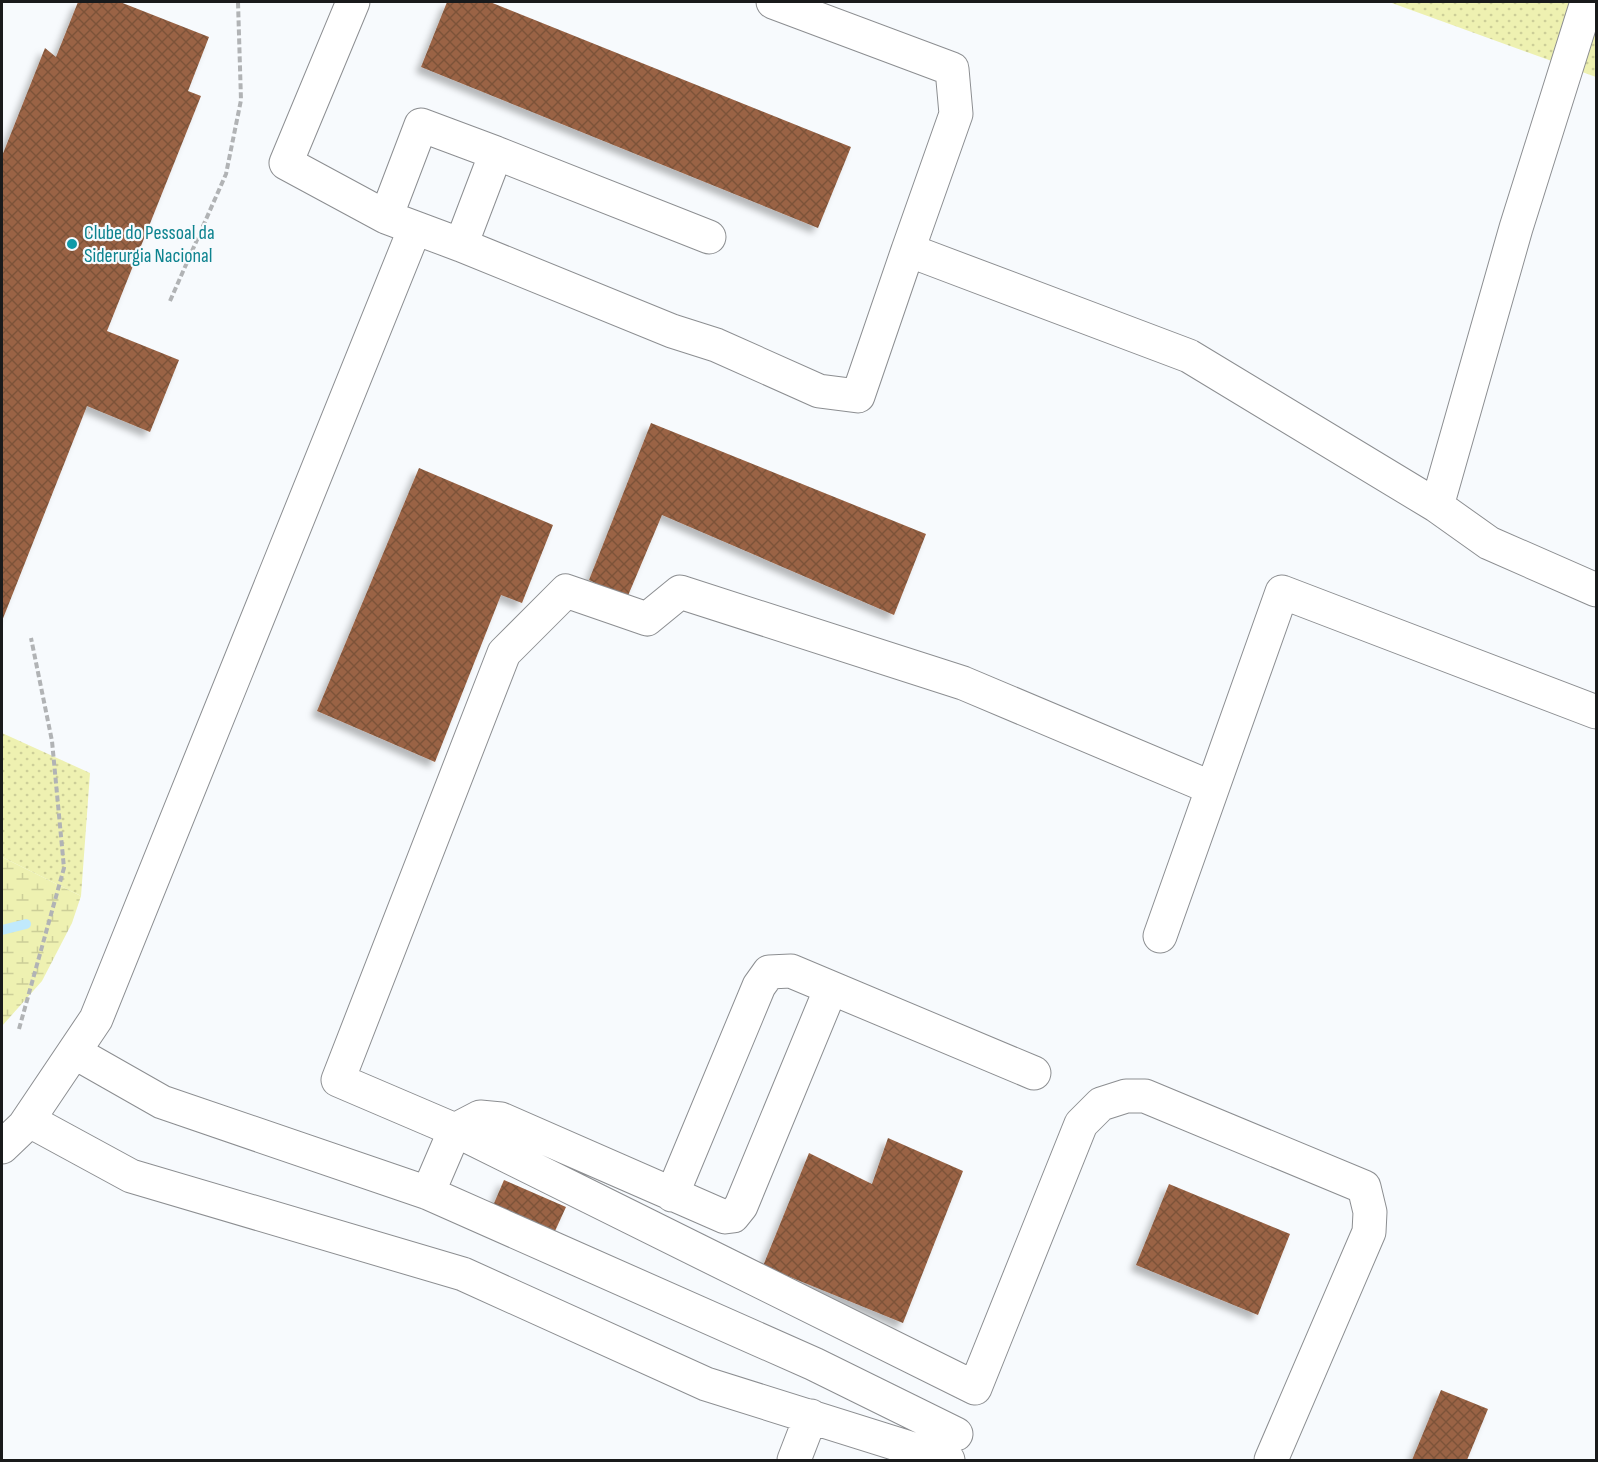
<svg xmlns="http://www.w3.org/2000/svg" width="1598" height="1462" font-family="'Sofia Sans Condensed',sans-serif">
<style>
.grass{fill:url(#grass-dots)}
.wetland{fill:url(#wetland-marsh)}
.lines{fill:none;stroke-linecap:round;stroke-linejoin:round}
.stream{stroke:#c0e9fc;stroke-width:10}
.building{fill:url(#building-cross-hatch);filter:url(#shadow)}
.minor-casing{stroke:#8c8e91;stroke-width:35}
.path{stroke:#b1b3b5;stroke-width:4;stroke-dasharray:6 3;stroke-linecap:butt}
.minor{stroke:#fff;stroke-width:33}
.culture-dot{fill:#0f9aa8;stroke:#f7fafd;stroke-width:2}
.labels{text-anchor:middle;stroke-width:4.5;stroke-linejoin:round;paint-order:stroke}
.culture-label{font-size:20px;fill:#0d838f;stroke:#f7fafd;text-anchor:start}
</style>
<defs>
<pattern id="grass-dots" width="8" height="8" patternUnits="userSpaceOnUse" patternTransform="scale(1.5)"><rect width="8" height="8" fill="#eef1b1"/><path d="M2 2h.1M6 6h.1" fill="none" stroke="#ccce98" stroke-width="1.8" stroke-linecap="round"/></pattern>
<pattern id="wetland-marsh" width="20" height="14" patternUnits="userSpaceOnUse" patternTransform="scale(1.5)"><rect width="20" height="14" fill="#eef1b1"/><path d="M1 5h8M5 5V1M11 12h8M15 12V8" fill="none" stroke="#ccce98"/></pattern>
<pattern id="building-cross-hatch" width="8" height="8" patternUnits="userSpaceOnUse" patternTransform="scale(1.5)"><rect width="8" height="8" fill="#9a6445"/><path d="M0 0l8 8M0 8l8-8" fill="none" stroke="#7d5239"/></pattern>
<filter id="shadow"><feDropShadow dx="-5.5" dy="5.5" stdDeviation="3" flood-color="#0004"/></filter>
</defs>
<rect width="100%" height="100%" fill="#f7fafd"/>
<path class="grass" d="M1389,2h207v75z
M2,733l88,40 -9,123 -79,-39z"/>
<path class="wetland" d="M2,857l79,39 -9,27 -30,58 -40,45z"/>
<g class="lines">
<path class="stream" d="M2,930l24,-6"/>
</g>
<path class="building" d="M78,2h42l89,35 -21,54 13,5 -94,235 72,29 -29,72 -63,-26 -85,215v-465l43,-108 11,9z
M447,2h43l361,145 -33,81 -397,-161z
M651,423l275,111 -32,81 -232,-100 -35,83 -38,-18z
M419,468l134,57 -31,78 -21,-8 -66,167 -118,-51z
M888,1138l75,33 -60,152 -140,-57 46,-113 63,31z
M504,1180l62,27 -16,35 -61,-27z
M1169,1184l121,50 -32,81 -122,-50z
M1441,1390l47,19 -21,51h-55z"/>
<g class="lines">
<g class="minor-casing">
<path id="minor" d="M353,2l-67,161 100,54
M773,2l179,67 4,45 -48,136 281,106 248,150
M1587,2l-71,226 -79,278 52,37 107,47
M496,153l213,84
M461,245l35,-92 -75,-28 -35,92 75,28 211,86 44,14 103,46 39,5 50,-146
M1212,788l-249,-105 -283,-91 -33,27 -81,-28 -62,62 -166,427 117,50 520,258 106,-264 20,-20 25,-8h19l219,91 6,25 -1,20 -98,228
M1160,936l122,-344 314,120
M74,1052l88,50 266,91 386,171 142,70
M28,1120l103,56 332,98 243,110 242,76
M2,1147l22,-21 72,-107 319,-791
M428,1193l27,-63 25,-13 21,2 224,98 8,-1 8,-10 90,-218
M672,1195l87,-209 10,-14 22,-1 243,102
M794,1460l17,-44"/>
</g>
<path class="path" d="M170,301l56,-127 15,-74 -3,-98
M19,1029l45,-161 -12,-127 -21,-103"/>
<use href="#minor" class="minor"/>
</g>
<circle class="culture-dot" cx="72" cy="244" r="6"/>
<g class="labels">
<g class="culture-label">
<text x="84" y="239">Clube do Pessoal da<tspan x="84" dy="23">Siderurgia Nacional</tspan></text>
</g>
</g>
<rect width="1598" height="1462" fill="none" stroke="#191a1b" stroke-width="6"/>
</svg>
